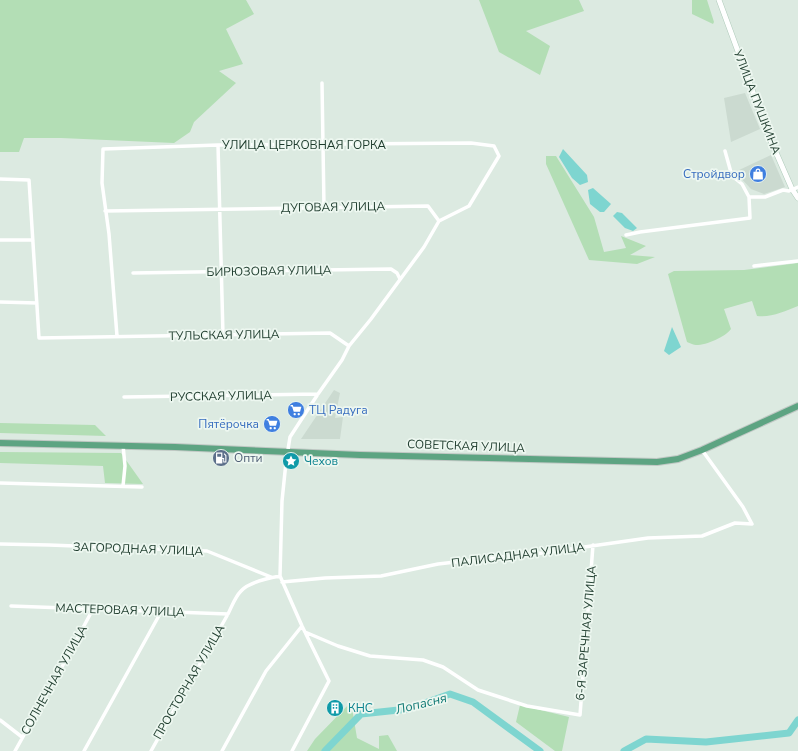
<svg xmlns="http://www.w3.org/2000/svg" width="798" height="751" font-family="'Nunito Sans',sans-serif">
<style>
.built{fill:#cbdad0}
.green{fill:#b3deb5}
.water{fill:#7ed5d0}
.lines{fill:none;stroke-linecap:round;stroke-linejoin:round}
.river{stroke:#7ed5d0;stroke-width:7}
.secondary-casing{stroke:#afcbbb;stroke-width:6}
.primary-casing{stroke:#c0c8c4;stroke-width:8}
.street{stroke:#fff;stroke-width:3.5}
.secondary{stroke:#fff;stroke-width:5}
.primary{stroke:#5da482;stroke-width:6}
.labels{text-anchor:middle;stroke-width:3.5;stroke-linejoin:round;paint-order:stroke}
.street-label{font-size:12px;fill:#1d3b2c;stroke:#edf7f0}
.shop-label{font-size:12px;fill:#366cbe;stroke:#edf7f0;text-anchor:end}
.service-label{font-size:12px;fill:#4e5e75;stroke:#edf7f0;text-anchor:start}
.culture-label{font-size:12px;fill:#0d838f;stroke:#edf7f0;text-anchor:start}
.water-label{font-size:13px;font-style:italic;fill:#137b76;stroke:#edf7f0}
</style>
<rect width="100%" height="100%" fill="#dceae1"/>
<path class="built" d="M745,93l15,36 -29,13 -7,-44z
M771,155l14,32 -21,7 -13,-5 -12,-13 -2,-5z
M334,390l6,3 -5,25 8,-1 -3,22h-39z"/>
<path class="green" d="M0,0h246l8,14 -28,15 17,35 -24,7 17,12 -42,39 -4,10 -16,11 -113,-5h-37l-5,14h-19z
M479,0h100l5,11 -58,20 24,15 -10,29 -41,-23z
M692,0h15l7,22 -1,2 -21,-10z
M546,156h10l38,61 10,35 22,-4 -5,-12 25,10 -16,9 25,2 -18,7 -48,-4 -43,-96z
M798,263v43c-13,5 -27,12 -41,10l-5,-15 -28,8 7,20c-6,8 -24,16 -35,16 -2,0 -6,-2 -9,-3l-19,-68 6,-3 70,-1z
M0,423l95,2 11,11 -106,-3z
M0,452l121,1 22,31 -38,-1 -2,-17 -103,-3z
M351,702l6,36 22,11v-13l9,-1 9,16h-90l8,-12z
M520,705l49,12 -7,34h-7l-39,-29z"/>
<path class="water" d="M563,149l24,26 1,7 -8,3 -8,-7 -13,-21z
M593,188l18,16 -7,8h-4l-10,-8 -2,-14z
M617,212l5,1 15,15 -4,3 -8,-3 -12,-12z
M672,327l9,20 -12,8 -5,-4z"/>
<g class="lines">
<path class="river" d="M325,751l36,-37 47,-5 42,-15 23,8 67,49
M624,751l22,-12 60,3 83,-9 9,-13"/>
<g class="secondary-casing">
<path id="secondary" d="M719,0l52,141 21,48 6,9"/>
</g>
<g class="primary-casing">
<path id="primary" d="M0,443l175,4 185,8 297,7 21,-3 24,-9 96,-44"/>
</g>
<path class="street" d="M322,83l2,124
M218,145l5,190
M725,151l7,25 10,8 7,13
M0,179l29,1 10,158 291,-5 19,13
M105,211l323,-5 11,15
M626,235l14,-3 110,-14 -1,-21h16l18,-7 6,1 9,-4
M0,240h33
M754,266l44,-5
M133,273l258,-4 6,4 3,6
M0,302l37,1
M117,336l-8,-102 -7,-51 1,-34 115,-4 253,-2 23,3 5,10 -30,50 -30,15 -15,26 -53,72 -22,27 -7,14 -24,34 -28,43 -4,25 -4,39 -2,75 22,50 27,55 -37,70
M124,397l194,-3
M123,445l2,21 -2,20
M702,450l41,57 9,17
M0,483l142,4
M0,544l49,1 158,6 64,26
M282,582l43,-4 56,-2 57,-12 52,-6 52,-5 106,-15 54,-2 33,-13 17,1
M11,606l217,8
M305,632l33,14 32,10 53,4 20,7 35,23 49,16 53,9 13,-170
M0,720l22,17
M15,751l48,-86 30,-56
M84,751l77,-139
M151,751l77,-137c4,-8 7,-17 13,-23 7,-8 28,-13 39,-15
M222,751l44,-80 36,-45"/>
<use href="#secondary" class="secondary"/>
<use href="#primary" class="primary"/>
</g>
<defs>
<g id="shop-disc" transform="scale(0.9)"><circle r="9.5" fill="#3f7fe0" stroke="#edf7f0"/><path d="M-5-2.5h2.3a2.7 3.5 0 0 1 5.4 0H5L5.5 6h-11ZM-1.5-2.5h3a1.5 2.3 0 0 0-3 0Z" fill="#fff"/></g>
<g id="supermarket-disc" transform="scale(0.9)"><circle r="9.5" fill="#3f7fe0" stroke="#edf7f0"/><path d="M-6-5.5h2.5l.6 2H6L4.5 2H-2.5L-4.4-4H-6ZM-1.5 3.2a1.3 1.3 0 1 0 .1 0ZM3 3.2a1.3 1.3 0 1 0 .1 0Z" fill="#fff"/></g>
<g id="fuel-disc" transform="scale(0.9)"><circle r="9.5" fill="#5c6f8a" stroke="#edf7f0"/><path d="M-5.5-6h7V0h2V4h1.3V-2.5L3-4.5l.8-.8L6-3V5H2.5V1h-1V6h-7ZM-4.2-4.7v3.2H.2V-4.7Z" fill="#fff"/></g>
<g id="sight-disc" transform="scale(0.9)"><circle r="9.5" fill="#0f9aa8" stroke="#edf7f0"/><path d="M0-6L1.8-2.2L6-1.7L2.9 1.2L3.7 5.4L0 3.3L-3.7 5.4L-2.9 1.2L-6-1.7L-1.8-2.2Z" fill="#fff"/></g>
<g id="building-disc" transform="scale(0.9)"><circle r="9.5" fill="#0f9aa8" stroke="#edf7f0"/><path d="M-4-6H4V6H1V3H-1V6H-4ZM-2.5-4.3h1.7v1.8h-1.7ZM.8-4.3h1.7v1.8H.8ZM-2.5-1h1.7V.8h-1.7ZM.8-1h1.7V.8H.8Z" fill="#fff"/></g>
</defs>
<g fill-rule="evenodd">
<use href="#shop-disc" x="758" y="174"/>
<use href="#supermarket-disc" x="296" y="410"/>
<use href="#supermarket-disc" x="272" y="424"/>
<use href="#fuel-disc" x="221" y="458"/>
<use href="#sight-disc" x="291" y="461"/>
<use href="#building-disc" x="335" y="708"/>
</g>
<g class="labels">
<g class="street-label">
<text transform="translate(757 102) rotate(69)" y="4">УЛИЦА ПУШКИНА</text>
<text x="304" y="149">УЛИЦА ЦЕРКОВНАЯ ГОРКА</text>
<text transform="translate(333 207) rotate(-1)" y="4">ДУГОВАЯ УЛИЦА</text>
<text transform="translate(269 271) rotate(-1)" y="4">БИРЮЗОВАЯ УЛИЦА</text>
<text transform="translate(224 335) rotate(-1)" y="4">ТУЛЬСКАЯ УЛИЦА</text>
<text transform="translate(221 396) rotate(-1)" y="4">РУССКАЯ УЛИЦА</text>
<text transform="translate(466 446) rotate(2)" y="4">СОВЕТСКАЯ УЛИЦА</text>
<text transform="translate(138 549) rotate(2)" y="4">ЗАГОРОДНАЯ УЛИЦА</text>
<text transform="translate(518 555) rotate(-7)" y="4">ПАЛИСАДНАЯ УЛИЦА</text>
<text transform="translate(120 610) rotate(2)" y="4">МАСТЕРОВАЯ УЛИЦА</text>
<text transform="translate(586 633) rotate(-85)" y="4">6-Я ЗАРЕЧНАЯ УЛИЦА</text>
<text transform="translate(54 680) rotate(-61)" y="4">СОЛНЕЧНАЯ УЛИЦА</text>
<text transform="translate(189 682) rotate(-60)" y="4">ПРОСТОРНАЯ УЛИЦА</text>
</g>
<g class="shop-label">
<text x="745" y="178">Стройдвор</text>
<text x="309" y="414" text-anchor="start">ТЦ Радуга</text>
<text x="259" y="428">Пятёрочка</text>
</g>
<g class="service-label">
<text x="234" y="462">Опти</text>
</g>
<g class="culture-label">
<text x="304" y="465">Чехов</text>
<text x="348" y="712">КНС</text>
</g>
<g class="water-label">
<text transform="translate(421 703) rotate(-14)" y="5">Лопасня</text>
</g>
</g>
</svg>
